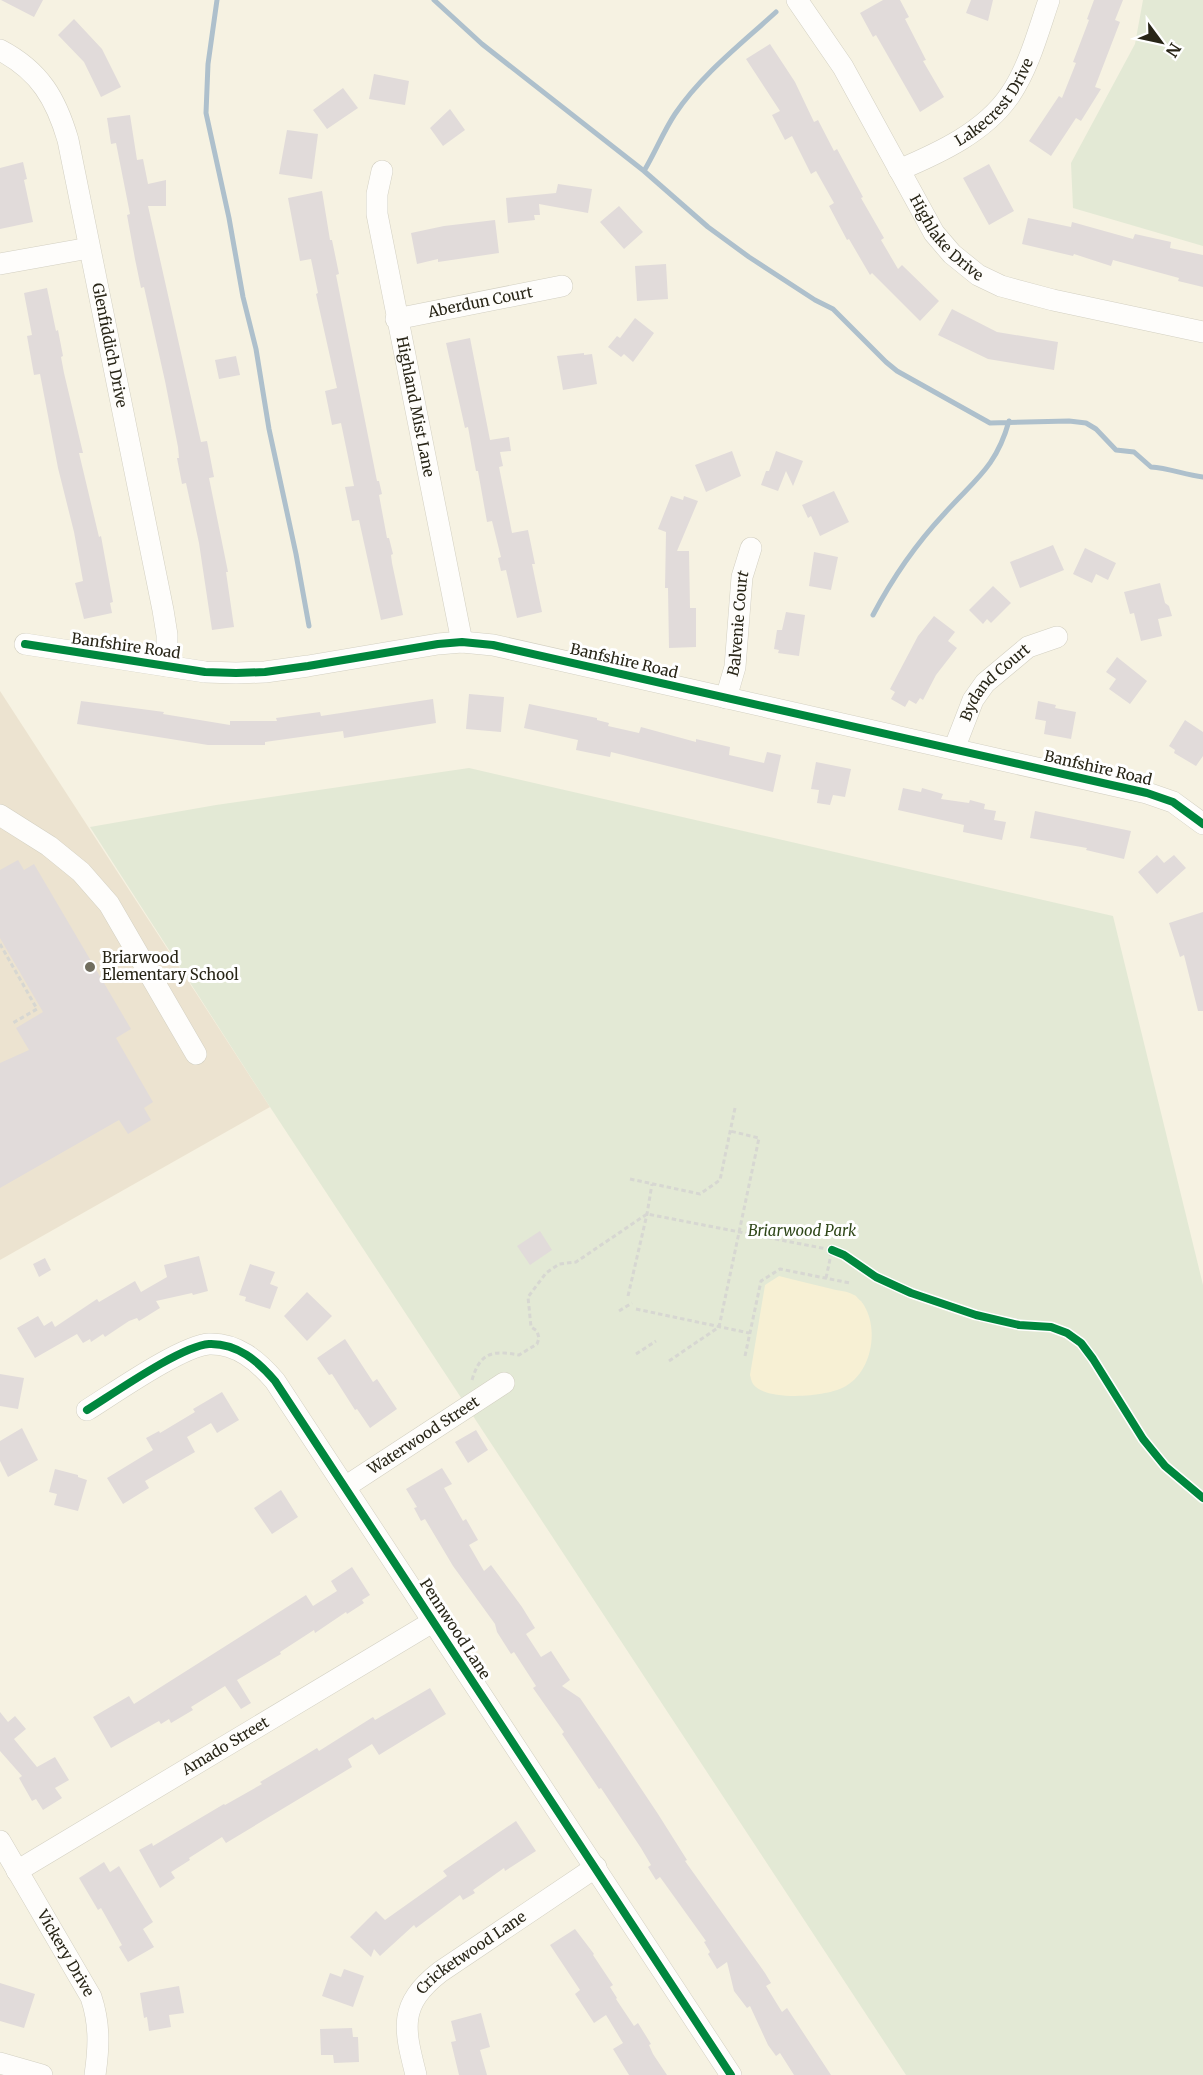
<svg xmlns="http://www.w3.org/2000/svg" width="1203" height="2075" font-family="Merriweather,serif">
<style>
.education{fill:#ece3d0}
.green{fill:#e3e9d5}
.sand{fill:#f7f0d4}
.lines{fill:none;stroke-linecap:round;stroke-linejoin:round}
.stream{stroke:#aec0cc;stroke-width:5}
.building{fill:#e1dbda}
.minor-casing{stroke:#d3d0c2;stroke-width:22}
.path{stroke:#d7d7d2;stroke-width:3;stroke-dasharray:4.5 3;stroke-linecap:butt}
.minor{stroke:#fefdfb;stroke-width:21}
.cycleway-casing{stroke:#fff;stroke-width:11}
.cycleway{stroke:#00873e;stroke-width:8}
.poi-dot{fill:#706d5e;stroke:#fff;stroke-width:2}
.labels{text-anchor:middle;stroke-width:6;stroke-linejoin:round;paint-order:stroke}
.street-label{font-size:15px;fill:#282517;stroke:#fff}
.poi-label{font-size:15px;fill:#282517;stroke:#fff;text-anchor:start}
.park-label{font-size:15px;font-style:italic;fill:#2e4618;stroke:#fff}
</style>
<rect width="100%" height="100%" fill="#f6f2e2"/>
<path class="education" d="M0,691l270,416 -270,153z"/>
<path class="green" d="M1143,0h60v246l-130,-38 -2,-45 64,-119z
M469,768l644,148 90,369v790h-297l-636,-968 -180,-280 126,-22z"/>
<path class="sand" d="M779,1276c17,4 35,9 53,13 7,2 16,2 22,6 2,0 5,5 7,6 19,24 12,69 -15,85 -17,11 -80,16 -93,-2 -2,-3 -2,-6 -3,-9l15,-90z"/>
<g class="lines">
<path class="stream" d="M217,0l-9,64 -2,49 23,105 14,79 13,52 13,80 27,125 13,72
M434,0l48,44 162,127 64,56 41,30 66,43 18,9 53,53 11,9 93,52 79,-2 17,2 10,6 20,21 18,2 17,15c18,1 34,8 52,10
M644,171c11,-18 19,-39 31,-57 26,-39 66,-70 101,-102
M873,615c19,-36 43,-71 71,-101 30,-34 52,-46 65,-93"/>
</g>
<path class="building" d="M1,0h42l-9,17z
M883,0h17l9,17 -4,2 21,41 -3,1 21,36 -24,15 -44,-77 -3,2 -13,-24z
M971,0h22l-5,21 -22,-8z
M1094,0h29l-8,20 5,2 -25,65 6,2 -20,32 -5,-3 -25,38 -22,-15 30,-45 3,2 14,-35 -3,-1 16,-42 -2,-1z
M74,19l28,30 19,38 -20,10 -17,-35 -26,-27z
M770,44l25,38 19,40 4,-2 16,31 3,-2 26,48 -2,1 23,40 -3,2 17,29 4,-4 37,36 -19,20 -48,-48 -2,2 -21,-36 -2,1 -18,-34 5,-3 -18,-32 -5,3 -19,-38 -7,4 -13,-25 8,-4 -34,-52z
M374,74l35,7 -4,24 -36,-6z
M343,88l15,20 -31,21 -14,-19z
M450,109l15,21 -22,16 -13,-18z
M130,115l7,45 6,-1 5,25 18,-4v26h-18l53,236 6,-1 7,36 -5,1 19,94h-2l8,55 -22,3 -13,-87 -13,-60 -4,1 -5,-26h2l-1,-11 -13,-66 -21,-94 -3,1 -6,-29 -8,-44 3,-1 -14,-71 -5,1 -4,-26z
M287,130l31,4 -6,45 -33,-5z
M23,162l4,17 -3,1 9,42 -33,7v-61z
M989,164l25,47 -25,14 -26,-47z
M558,184l34,5 -4,24 -49,-9 1,11h-6l1,5 -27,3 -2,-25 50,-5z
M322,191l8,49h2l7,34 -3,1 41,206h2l3,13 -3,1 8,43h2l4,16 -2,1 1,8 11,52 -22,5 -22,-100 -7,1 -7,-34 9,-1 -13,-63 -9,2 -7,-34 12,-3 -21,-94 2,-1 -7,-34 -11,2 -12,-63z
M619,206l24,26 -19,17 -24,-27z
M1028,218l43,9 1,-5 61,17 2,-5 36,8 -1,6 33,7v32l-25,-6 1,-3 -66,-18 -2,6 -37,-12 -1,2 -51,-12z
M495,220l4,33 -61,9v-3l-21,5 -6,-31 33,-7z
M666,264l2,35 -31,2 -2,-35z
M47,288l9,43 2,-1 5,26 -2,1 3,16 19,80h-4l20,84 2,-1 12,66 -3,1 2,10 -28,6 -9,-36 8,-2 -9,-49 -16,-64 -18,-94 -6,1 -7,-39 5,-1 -8,-42z
M952,309l45,23 61,10 -4,28 -66,-11 -50,-24z
M635,318l19,15 -21,29 -9,-8 -3,3 -13,-10 9,-11 3,2z
M470,338l20,102 19,-3 2,14 -11,1 3,14 -4,1 13,66 16,-3 7,34h-3l10,48 -25,6 -11,-48 -5,1 -3,-13 3,-1 -9,-36 -5,1 -9,-51h-2l-8,-44 -3,1 -19,-85z
M584,353v2l8,-1 5,30 -34,6 -6,-34z
M236,356l4,19 -21,4 -4,-19z
M732,451l9,25 -35,16 -11,-27z
M776,451l27,10 -10,25 -7,-15 -8,20 -17,-6 5,-14h3z
M834,491l15,31 -29,14 -9,-20 -3,2 -6,-13z
M671,496l12,4 1,-4 14,5 -21,50h12l1,57h6v39l-27,1 -1,-60h-3l1,-56 -8,-3z
M1053,545l11,25 -44,18 -10,-26z
M1085,548l31,15 -8,17 -12,-6 -4,9 -19,-9z
M814,552l24,5 -7,33 -22,-4z
M1160,583l5,20 4,3 3,10 -14,3 4,17 -21,5 -7,-28 -4,1 -6,-22z
M993,586l18,17 -20,20 -4,-4 -4,5 -14,-14z
M786,612l19,3 -6,41 -21,-3 1,-3 -5,-1 3,-19h5z
M934,616l21,16 -7,9 9,7 -21,27 -13,25 -3,-2 -4,6 -7,-4 -4,7 -14,-8 4,-7 -5,-3 28,-53z
M1117,657l30,24 -17,23 -21,-15 7,-10 -10,-7z
M469,694l35,3 -3,35 -35,-3z
M433,699l3,24 -92,15 -1,-7 -78,11v3h-57l-131,-21 4,-23 83,11 -1,2 67,11v-4h47l-1,-3 44,-6 1,4z
M1038,701l18,4 -1,3 21,4 -5,27 -27,-5 2,-13 -11,-2z
M529,704l68,14v2l12,3 -1,3 31,7 2,-6 55,15v-3l34,8 -1,8 35,8 3,-11 14,3 -8,37 -162,-40 -1,5 -34,-7 2,-10 -54,-12z
M1185,720l18,12v24l-7,10 -22,-13 1,-3 -6,-4z
M816,762l35,7 -6,28 -12,-2 -3,10 -13,-2 2,-13 -8,-1z
M903,788l18,4 1,-4 21,6 -2,5 28,4 1,-3 15,4 -1,5 12,2 -2,9 12,2 -4,18 -39,-8 1,-7 -66,-15z
M1035,811l96,20 -7,28 -38,-9 1,-2 -57,-10z
M1157,855l7,8 10,-8 12,13 -29,26 -19,-22z
M18,860l6,10 10,-6 97,165 -15,9 37,64 -9,6 7,12 -23,14 -9,-14 -119,68v-125l29,-13 -13,-22 27,-16 -43,-74v-68z
M1203,912v99h-5l-14,-56 -4,2 -11,-34z
M540,1231l12,19 -22,15 -13,-19z
M199,1256l9,35 -15,4 -1,-2 -36,8 4,7 -21,13 -2,-3 -8,3 -24,16 -2,-3 -12,8 -1,-3 -7,4 -6,-9 -42,24 -18,-30 21,-12 6,10 8,-5 3,6 42,-28 2,3 36,-21 6,11 26,-15 -3,-12z
M45,1258l6,12 -12,7 -6,-13z
M250,1264l25,8 -5,12 8,3 -8,22 -25,-8 1,-4 -7,-2z
M307,1292l25,24 -25,25 -23,-25z
M345,1339l28,43 4,-3 20,30 -27,19 -13,-19 -2,1 -23,-36 -3,1 -12,-17z
M0,1374l24,4 -6,31 -18,-3z
M222,1392l17,28 -22,13 -6,-10 -24,14 8,15 -50,29 4,7 -26,16 -16,-26 46,-28 -7,-12 13,-7 1,2 35,-21 -2,-3z
M22,1428l16,32 -30,17 -8,-16v-20z
M476,1430l12,20 -20,13 -13,-21z
M442,1468l10,16 -8,4 19,33 3,-2 12,21 -9,5 15,26 7,-6 31,42 13,21 -9,6 15,23 10,-6 19,29 -8,6 18,12 30,44 48,72 29,46 -2,1 80,112 6,10 -5,3 16,26 5,-4 44,67h-37l-14,-22 -4,3 -8,-11 -18,-39 -3,2 -13,-17 -7,-29 -10,7 -9,-15 2,-2 -6,-10 2,-1 -46,-64 -4,3 -8,-13 3,-2 -10,-17 -40,-60 -2,1 -37,-55 2,-2 -31,-44 3,-2 -22,-34 -3,2 -14,-22 -2,-8 -42,-58 -28,-47 -4,2 -7,-13 3,-1 -11,-18z
M55,1469l23,6v2l9,3 -9,31 -24,-6 3,-11 -8,-2z
M281,1490l17,27 -26,17 -18,-26z
M352,1567l18,28 -8,5 2,3 -17,11 -1,-2 -31,21 -1,-3 -34,22 1,2 -44,26 14,23 -10,6 -16,-23 -34,21 2,3 -22,13 -2,-4 -8,5 -2,-3 -48,27 -18,-31 36,-21 5,8 172,-109 7,11 24,-15 -6,-10z
M430,1688l16,26 -67,41 -7,-11 -24,15 4,8 -126,76 -4,-6 -33,21 1,2 -19,12 4,6 -15,10 -21,-38 13,-7 1,3 71,-42 1,1 37,-21 -2,-2 44,-26 13,-8 2,3 54,-34 2,3z
M0,1712l8,10 7,-6 11,13 -12,10 23,28 18,-10 14,23 -14,8 7,10 -19,12 -7,-11 -4,2 -13,-23 3,-2 -22,-25z
M516,1821l20,30 -31,20 -1,-3 -31,22 2,3 -12,7 -3,-5 -44,33 -2,-3 -34,31 -6,-7 -3,8 -21,-20 26,-26 9,9 62,-44 -4,-5z
M104,1862l6,10 9,-6 34,56 -10,7 11,18 -26,15 -9,-15 3,-2 -21,-37 -3,2 -19,-32z
M575,1929l19,25 -1,1 20,30 -3,2 7,11 -1,1 18,27 4,-3 13,21 -2,1 4,9 14,21h-38l-16,-26 10,-6 -17,-28 -12,8 -19,-29 5,-4 -30,-45z
M344,1969l20,7 -11,31 -31,-11 8,-23 11,4z
M0,1983l35,11 -11,34 -24,-7z
M179,1986l5,27 -15,2 2,12 -22,4 -2,-14 -3,1 -4,-25z
M481,2013l9,34 -10,3 7,25h-28l-8,-33 5,-1 -5,-20z
M352,2028l1,9h5l1,25 -25,1 -1,-8h-12l-1,-26z"/>
<g class="lines">
<g class="minor-casing">
<g id="minor">
<path id="s1" d="M797,0l46,67 91,166 18,21 26,21 23,11 52,14 150,32"/>
<path id="s2" d="M0,50c40,21 56,49 68,90l95,470 4,25v31"/>
<path id="s3" d="M899,170c40,-17 86,-38 111,-75 19,-28 28,-63 39,-95"/>
<path id="s4" d="M382,171l-5,23v20l85,428"/>
<path d="M0,264l89,-16"/>
<path id="s5" d="M396,319l166,-33"/>
<path d="M25,644l180,28 31,1 29,-1 43,-6 130,-22 24,-2 31,3 654,148 26,9 30,22"/>
<path id="s6" d="M726,698l9,-31 7,-90 9,-29"/>
<path id="s7" d="M954,749l19,-49 12,-17 43,-36 29,-10"/>
<path d="M0,815l49,31 32,26 28,32 87,150"/>
<path d="M87,1410c26,-16 94,-64 122,-66 28,-1 49,17 66,37l456,694"/>
<path id="s8" d="M345,1487l159,-104"/>
<path id="s9" d="M0,1841l91,156c9,27 8,50 4,78"/>
<path id="s10" d="M17,1871l417,-250"/>
<path d="M0,2063l42,12"/>
<path id="s11" d="M416,2075c-12,-47 -18,-70 24,-103l156,-105"/>
</g>
</g>
<path class="path" d="M0,944l37,65 -26,15
M630,1179l70,15 20,-14 15,-72
M628,1296l19,-82 5,-30
M636,1309l113,24
M619,1311l13,-8
M636,1354l20,-13
M745,1356l16,-75 19,-12 70,14
M669,1361l50,-34 40,-189 -29,-7
M472,1380c8,-28 21,-30 47,-25l18,-11 2,-6 -2,-7 -6,-4 -3,-30 18,-24 13,-9 17,-2 71,-48 185,36 -6,28"/>
<use href="#minor" class="minor"/>
<g class="cycleway-casing">
<path id="cycleway" d="M25,644l180,28 31,1 29,-1 43,-6 130,-22 24,-2 31,3 654,148 26,9 30,22
M832,1250l12,5 32,22 35,16 65,22 43,10 32,2 16,6 14,10 12,16 50,80 22,27 38,32
M87,1410c26,-16 94,-64 122,-66 28,-1 49,17 66,37l456,694"/>
</g>
<use href="#cycleway" class="cycleway"/>
</g>
<circle class="poi-dot" cx="90" cy="967" r="6"/>
<g class="labels">
<g class="street-label">
<text dy="5" stroke="none"><textPath href="#s3" startOffset="120">Lakecrest Drive</textPath></text>
<text dy="5" stroke="none"><textPath href="#s1" startOffset="282">Highlake Drive</textPath></text>
<text dy="5" stroke="none"><textPath href="#s5" startOffset="86">Aberdun Court</textPath></text>
<text dy="5" stroke="none"><textPath href="#s2" startOffset="326">Glenfiddich Drive</textPath></text>
<text dy="5" stroke="none"><textPath href="#s4" startOffset="240">Highland Mist Lane</textPath></text>
<text dy="5" stroke="none"><textPath href="#s6" startOffset="76">Balvenie Court</textPath></text>
<text transform="translate(126 646) rotate(8)" y="5">Banfshire Road</text>
<text transform="translate(624 661) rotate(13)" y="5">Banfshire Road</text>
<text dy="5" stroke="none"><textPath href="#s7" startOffset="80">Bydand Court</textPath></text>
<text transform="translate(1098 768) rotate(13)" y="5">Banfshire Road</text>
<text dy="5" stroke="none"><textPath href="#s8" startOffset="94">Waterwood Street</textPath></text>
<text transform="translate(455 1629) rotate(57)" y="5">Pennwood Lane</text>
<text dy="5" stroke="none"><textPath href="#s10" startOffset="243">Amado Street</textPath></text>
<text dy="5" stroke="none"><textPath href="#s9" startOffset="130">Vickery Drive</textPath></text>
<text dy="5" stroke="none"><textPath href="#s11" startOffset="152">Cricketwood Lane</textPath></text>
</g>
<g class="poi-label">
<text x="102" y="963">Briarwood<tspan x="102" dy="17">Elementary School</tspan></text>
</g>
<g class="park-label">
<text x="802" y="1236">Briarwood Park</text>
</g>
</g>
<g transform="translate(1161 42) rotate(123)" stroke="#ffffff" stroke-width="4.5" paint-order="stroke">
<path d="M0-4.5L10 22L0 15L-10 22Z" fill="#282517"/>
<text y="-9" font-size="16" font-weight="bold" text-anchor="middle" fill="#282517">N</text>
</g>
</svg>
